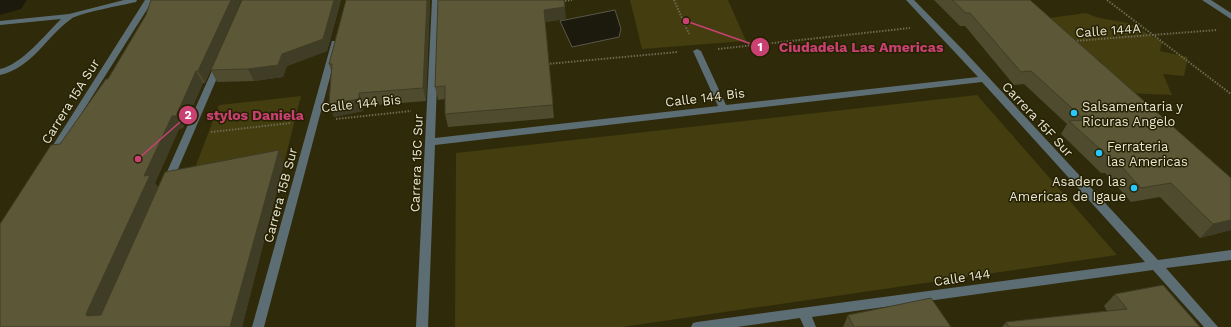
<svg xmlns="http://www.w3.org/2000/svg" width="1231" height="327" font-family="'Work Sans',sans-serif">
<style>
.green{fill:#433d0f}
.water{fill:#1c1a0c;stroke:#595748}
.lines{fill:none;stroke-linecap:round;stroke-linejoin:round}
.river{fill:#1c1a0c;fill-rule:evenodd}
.path{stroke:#6e6a4f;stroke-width:2;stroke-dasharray:1.5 1.5;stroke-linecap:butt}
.lane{fill:#5d6d74;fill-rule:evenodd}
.street{fill:#5d6d74;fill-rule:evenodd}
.wall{fill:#4f4b2f}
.shaded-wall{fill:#403d26}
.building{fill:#5c5737;stroke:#403d26}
.poi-dot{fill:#27c8ff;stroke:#252002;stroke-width:1.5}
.labels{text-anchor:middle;stroke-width:3;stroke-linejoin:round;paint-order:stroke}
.street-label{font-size:13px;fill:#e7e5d3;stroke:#252002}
.poi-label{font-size:13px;fill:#e7e5d3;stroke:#252002;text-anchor:start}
.leader{fill:none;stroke:#c94173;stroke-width:1.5}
.callout-dot{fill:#c94173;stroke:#252002;stroke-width:1.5}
.mark-label{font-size:12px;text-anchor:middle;font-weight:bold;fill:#fff}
.callout-label{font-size:14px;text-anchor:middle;font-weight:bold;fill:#c94173;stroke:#252002;stroke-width:3;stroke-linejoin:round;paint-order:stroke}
</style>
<rect width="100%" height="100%" fill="#2f2a0a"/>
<path class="green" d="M630,0h98l18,41 -104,8z
M1086,13l13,5 30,5 33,19 -2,9 28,6 -4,19 -21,-2 9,21 -45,-2 -27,-32 -41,-23 -17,-19z
M977,95l140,160 -495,72h-167l1,-174z
M301,96l-17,67 -91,10 26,-68z"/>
<path class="water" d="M615,10l6,19 -2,8 -47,10 -12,-26z"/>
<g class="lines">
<path class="river" d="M0,0h27l-6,9 -21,6z"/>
<path class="path" d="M674,0l15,34
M1107,0l124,94
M562,1l10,-1
M1074,41l143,-11
M718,49l192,-21
M547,64l131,-12
M336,119l75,-8
M211,132l80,-9"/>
<path class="lane" d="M124,0h13l-1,2c-12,3 -58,11 -65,17 -25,18 -39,49 -71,56v-6c21,-4 46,-35 61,-50l-61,6v-4l69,-7z"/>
<path class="street" d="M145,0h8l-99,157h-6l-2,-2 2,-2z
M432,0h8l-5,138 283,-32 -25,-55 4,-2 4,2 25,54 252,-28 -72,-77h8l51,52 193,208 73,-10v10l-65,8 52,59h-14l-51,-57 -341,47 4,10h-12l-4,-9 -63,9h-46l2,-4 4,-1 448,-60 -163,-180 -547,63 -7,182h-12z
M1202,0h9l20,13v6z
M332,41h3l4,2 -75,284h-12z
M219,61l4,3 -51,119 -1,3h-8l-1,-3 53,-119z"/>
</g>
<path class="wall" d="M151,0h90l-36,83h-2l-20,45 -4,1 -24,54 3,5 126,-25 -42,164 -182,-183 48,-65 38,-64z
M242,0h99l-14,51 -40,15 -4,11 -29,4 -37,1 -6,-12z
M346,0h84l-4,101 -63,5v5l-29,6 -5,-13 2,-34 -2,-6z
M438,0l128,19 -21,3 9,96 -106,9 -3,-13v-15l-7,1 -3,-13z
M934,0h96l201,178v52l-31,8 -40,-41 -29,5 -26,-29h-4l-40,-39 6,-10 -43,-40 -10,1 -49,-59h-5z
M1115,294l85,33h-198l4,-5 101,-11 -3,-5z
M848,315l103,12h-108z"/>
<path class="shaded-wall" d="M231,0h10l-36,83 -7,-12z
M334,0h7l-14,51 -40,15 -4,11 -29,4 -6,-12 34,-15z
M427,0h3l-4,101 -3,-13z
M565,7l1,12 -21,3 -1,-12z
M196,71l7,12 -20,45 -4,1 -24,54 4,5 -61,138 -12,-12 58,-138 28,-60z
M359,93l4,13v5l-29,6 -5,-13z
M279,150l5,13 -42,164h-12z
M1231,220v10l-31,8 13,-14z"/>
<path class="building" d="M151,0h80l-33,71h-2l-20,45h-4l-28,60 6,-1 -64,139 1,2 14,-1 64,-143 114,-22 -49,177h-230v-103l51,-79 9,-1 46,-65h2l38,-64z
M242,0h92l-11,39 -41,15 -4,11 -30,4 -37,1z
M346,0h81l-4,88 -64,5v6l-30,5 3,-40h-3z
M438,0h126l1,7 -21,3 9,95 -108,9v-28l-10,1z
M952,0h78l201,178v42l-18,4 -42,-41 -30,5 -26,-29h-4l-42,-38 16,-1 -54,-49 -10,1 -51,-59h-4z
M1163,285l37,42h-191l-3,-5 121,-13 -12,-15z
M931,298l20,29h-97l-6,-12z"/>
<g class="poi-dot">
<circle cx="1074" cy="113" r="4"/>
<circle cx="1099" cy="153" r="4"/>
<circle cx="1134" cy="188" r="4"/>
</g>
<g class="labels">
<g class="street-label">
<text transform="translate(1108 30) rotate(-4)" y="5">Calle 144A</text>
<text transform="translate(705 97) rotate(-7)" y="5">Calle 144 Bis</text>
<text transform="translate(70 101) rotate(-58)" y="5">Carrera 15A Sur</text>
<text transform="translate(361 103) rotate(-6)" y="5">Calle 144 Bis</text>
<text transform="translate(1038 119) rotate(47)" y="5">Carrera 15F Sur</text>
<text transform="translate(416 163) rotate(-88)" y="5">Carrera 15C Sur</text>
<text transform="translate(280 195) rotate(-75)" y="5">Carrera 15B Sur</text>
<text transform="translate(962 277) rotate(-8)" y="5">Calle 144</text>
</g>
<g class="poi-label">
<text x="1082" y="111">Salsamentaria y<tspan x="1082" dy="15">Ricuras Angelo</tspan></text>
<text x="1107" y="151">Ferrateria<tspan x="1107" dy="15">las Americas</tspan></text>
<text x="1126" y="186" text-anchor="end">Asadero las<tspan x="1126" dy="15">Americas de Igaue</tspan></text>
</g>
</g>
<path class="leader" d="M686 21L760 47M138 159L188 115"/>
<g class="callout-dot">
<circle cx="686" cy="21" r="4"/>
<circle cx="138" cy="159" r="4"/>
<circle cx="760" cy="47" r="10"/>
<circle cx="188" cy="115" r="10"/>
</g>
<g class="mark-label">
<text x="760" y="51">1</text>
<text x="188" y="119">2</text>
</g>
<g class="callout-label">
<text x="861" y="52">Ciudadela Las Americas</text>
<text x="255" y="120">stylos Daniela</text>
</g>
</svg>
